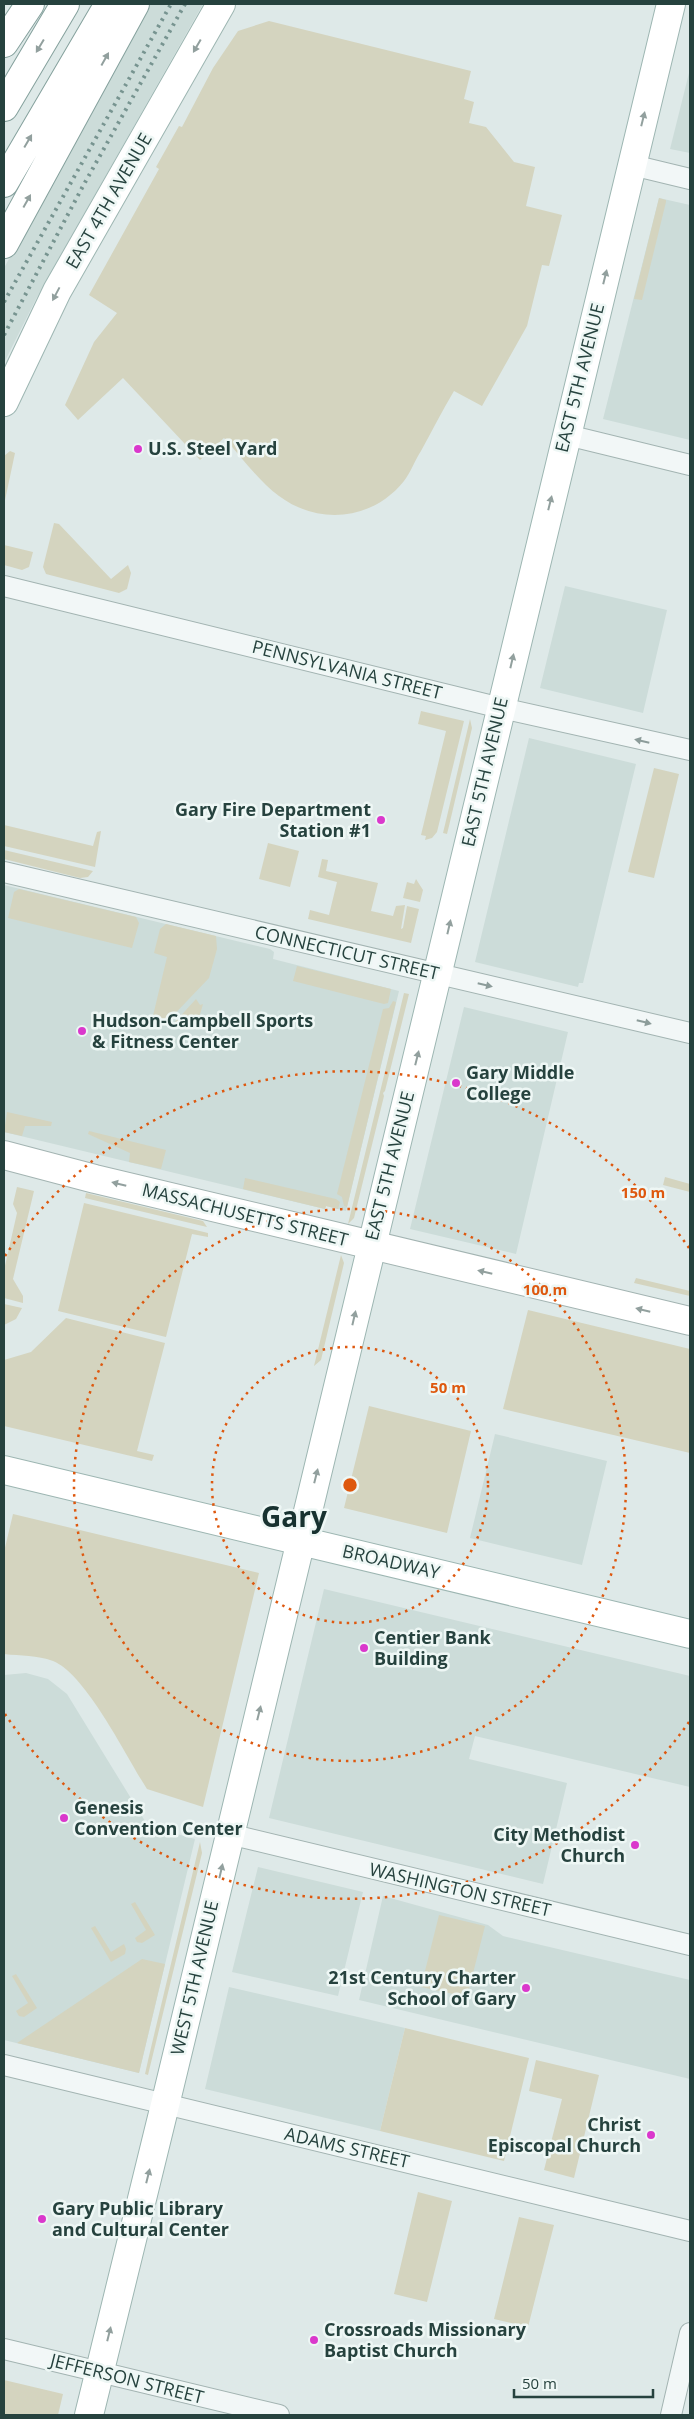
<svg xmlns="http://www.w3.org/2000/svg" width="694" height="2419" font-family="'Open Sans',sans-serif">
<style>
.built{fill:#ccdcd9}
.green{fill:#d4d4bf}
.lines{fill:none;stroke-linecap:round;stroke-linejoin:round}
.street-casing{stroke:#a3b4b2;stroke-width:22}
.secondary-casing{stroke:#a3b4b2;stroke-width:30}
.primary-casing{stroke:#9db6b2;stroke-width:30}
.highway-casing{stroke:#85a19d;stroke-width:30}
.street{stroke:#f2f7f7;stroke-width:20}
.secondary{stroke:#fff;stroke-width:28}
.primary{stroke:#fff;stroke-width:28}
.highway{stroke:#fff;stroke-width:28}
.rail{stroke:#779490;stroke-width:4;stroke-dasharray:2.5 5;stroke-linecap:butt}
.oneway{fill:#92a09e}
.oneway2{fill:#8c9c9a}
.ring{fill:none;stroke:#de580e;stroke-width:2.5;stroke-dasharray:2.5 5}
.poi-dot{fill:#da38cc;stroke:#eef7f5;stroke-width:2}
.labels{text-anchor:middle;stroke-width:5;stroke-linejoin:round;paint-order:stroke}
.street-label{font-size:18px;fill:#26423e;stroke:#eef7f5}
.poi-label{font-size:18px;font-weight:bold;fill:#26423e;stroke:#eef7f5;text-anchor:start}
.town-label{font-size:28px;font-weight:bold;fill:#183230;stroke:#eef7f5}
.centre{fill:#de580e;stroke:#eef7f5;stroke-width:2.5}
.ring-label{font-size:15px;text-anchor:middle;font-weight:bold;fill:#de580e;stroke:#eef7f5;stroke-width:5;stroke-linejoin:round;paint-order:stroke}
</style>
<rect width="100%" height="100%" fill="#dee9e8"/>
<path class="built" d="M148,4h55l-167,295 -32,64v-95z
M690,69v84l-20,-4z
M659,198l31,7v235l-87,-21z
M565,586l102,24 -24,103 -103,-25z
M529,738l107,26 -53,219h-4l-1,4 -103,-25z
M4,885l266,64 4,3 -1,7 126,32 -53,220 -20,-5 -1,3 -321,-77z
M464,1007l104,25 -52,222 -106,-25z
M495,1434l112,27 -25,104 -112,-27z
M324,1589l366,87v111l-215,-51 -6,23 98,24 -24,101 -274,-66z
M26,1673l22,6 19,15 81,132 47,13 -56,234 -135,-33v-365z
M258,1867l105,25 -25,104 -106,-24z
M383,1896l105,29 15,11 187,44v99l-331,-79z
M229,1987l176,41 -25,103 -175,-42z"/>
<path class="green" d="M269,21l202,50 -7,28 10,3 -5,21 17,4 28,35 21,5 -9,39 36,9 -13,51 -7,-1 -15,61 -45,80 -28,-15c-12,20 -22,40 -33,60 -6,9 -10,21 -17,30 -31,39 -85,45 -125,15 -20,-14 -38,-40 -55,-58l-24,22 -77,-82 -45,42 -13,-15 29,-63 23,-29 -28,-18 70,-126 -3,-2 23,-41 3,1 31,-59 25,-37z
M659,198l7,2v2l-24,98 -8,-1z
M10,451l5,2 -11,52v-49z
M54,523l5,1 52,55 17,-14 3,8 -4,16 -8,4 -73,-19 -3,-7z
M4,545l29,7 -4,15 -7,3 -18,-5z
M421,711l43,10 -27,111 -5,6 -7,2 1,-4 -5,-1 25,-104 -28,-7z
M470,719l2,9 -23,98 -2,8 -4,-1z
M654,768l25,6 -25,104 -26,-6z
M4,825l89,21 4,-14 4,-1 -6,36 -91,-21z
M268,843l31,8 -9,36 -31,-8z
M4,850l89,21 -5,6 -8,1 -76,-19z
M322,859l6,1 -2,11 52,12 -7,28 22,5 3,-10 9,-1 -4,24 2,-1 4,-22 12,3 -8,34 -103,-24 2,-9 19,5 8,-33 -19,-5z
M416,879l7,11 -3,12 -17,-4 4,-16 7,2z
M19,889l117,28 3,6 -7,25 -124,-30 6,-26z
M166,924l50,12 1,13 -8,29 -43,45 -14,-3 15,-63 -13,-4 6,-24z
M297,966l94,23 -3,14 -4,1 -91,-23z
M404,993l5,1 -24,97 -2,2 1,3 -30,122 -6,6z
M196,999l4,6 3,-1c-3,11 -5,21 -18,22v2l-11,-2 1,-4z
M393,1001l3,1 -49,205 -3,-1 -2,-9 -5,-3 46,-185 6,-1z
M7,1112l45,10 -1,4h-26l-3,10 -18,-4z
M89,1131l77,19 -5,19 -32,-7 1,-9 -42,-19z
M665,1177l25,7v8l-27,-7z
M245,1178l91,21 4,3 -2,7 -12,-3 -1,3 -82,-20z
M17,1187l17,4 -21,88 10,17v7l-19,-5v-28l13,-57 -4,-9z
M86,1193l117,28 4,6 -122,-29z
M84,1203l124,30v4l-16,-3 -26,103 -108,-26z
M341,1255l3,8 -23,97 -7,6z
M636,1278l54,13v5l-56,-13z
M4,1304l18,4 -6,11 -12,6z
M528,1310l162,39v104l-187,-44z
M66,1318l99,25 -28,108 17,4 -2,6 -148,-35v-66l27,-8z
M369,1406l102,25 -24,102 -103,-25z
M13,1514l246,59 -56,234 -56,-18c-20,-31 -61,-115 -94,-128 -16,-6 -32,-5 -49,-7v-102z
M200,1842l2,11 -54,222 -3,-1 4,-18z
M135,1902l20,33 -13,8 -5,-1 -2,-4 11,-8 -15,-26z
M439,1915l46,11 -18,71 -46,-10z
M95,1926l16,26 13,-8 2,5 -1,5 -14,8 -20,-34z
M142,1959l23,5 -26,109 -122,-30z
M16,1974l21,34 -13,9 -5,-1 -3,-5 12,-8 -16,-27z
M405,2028l124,30 -25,103 -124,-30z
M536,2060l63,15 -25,103 -30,-8 18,-71 -33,-8z
M418,2192l34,9 -25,101 -33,-8z
M519,2217l35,8 -26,102 -34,-8z
M4,2380l59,14 -5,21h-54z"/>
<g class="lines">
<g class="street-casing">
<path id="street" d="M632,165l58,14
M567,435l123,30
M4,586l497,122 189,42
M4,872l686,161
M229,1834l461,111
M4,2065l686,166
M4,2349l275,66
M671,2415l19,-82"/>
</g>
<g class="secondary-casing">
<path id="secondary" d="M4,1155l91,24 595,142"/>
</g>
<g class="primary-casing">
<path id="primary" d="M4,402l53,-111 164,-287
M4,1470l686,164
M89,2415l76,-310 506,-2101"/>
</g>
<g class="highway-casing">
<path id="highway" d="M4,43l26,-39
M4,107l61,-103
M4,183l105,-179
M4,244l131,-240"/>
</g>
<use href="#street" class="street"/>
<use href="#secondary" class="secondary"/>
<use href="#primary" class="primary"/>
<use href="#highway" class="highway"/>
<path class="rail" d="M4,302l167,-298
M4,335l79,-149 102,-182"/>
</g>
<defs><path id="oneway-solid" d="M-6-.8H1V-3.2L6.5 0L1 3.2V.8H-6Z" transform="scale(1.25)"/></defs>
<g class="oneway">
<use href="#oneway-solid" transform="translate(40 46) rotate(121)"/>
<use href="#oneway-solid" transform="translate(197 46) rotate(120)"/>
<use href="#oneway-solid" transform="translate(105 59) rotate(-61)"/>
<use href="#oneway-solid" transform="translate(643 119) rotate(-76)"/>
<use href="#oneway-solid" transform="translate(28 141) rotate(-60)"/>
<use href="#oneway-solid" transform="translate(27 201) rotate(-61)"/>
<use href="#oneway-solid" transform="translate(605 277) rotate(-76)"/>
<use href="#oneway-solid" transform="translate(56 294) rotate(118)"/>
<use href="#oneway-solid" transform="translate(550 503) rotate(-76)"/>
<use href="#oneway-solid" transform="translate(512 661) rotate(-77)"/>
<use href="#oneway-solid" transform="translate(449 927) rotate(-77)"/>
<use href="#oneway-solid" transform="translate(417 1058) rotate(-76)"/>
<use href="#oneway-solid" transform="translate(119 1184) rotate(-166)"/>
<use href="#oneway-solid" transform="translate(485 1272) rotate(-167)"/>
<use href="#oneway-solid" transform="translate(643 1310) rotate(-166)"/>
<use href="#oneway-solid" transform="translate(354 1318) rotate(-77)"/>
<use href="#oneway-solid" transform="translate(316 1476) rotate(-76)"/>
<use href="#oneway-solid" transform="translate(259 1713) rotate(-76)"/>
<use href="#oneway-solid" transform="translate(221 1871) rotate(-77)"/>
<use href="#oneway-solid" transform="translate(148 2176) rotate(-76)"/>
<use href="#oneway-solid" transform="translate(109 2334) rotate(-76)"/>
</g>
<g class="oneway2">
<use href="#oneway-solid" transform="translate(642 741) rotate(-167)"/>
<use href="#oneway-solid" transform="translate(485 985) rotate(13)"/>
<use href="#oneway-solid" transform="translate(644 1022) rotate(14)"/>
</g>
<g class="ring">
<circle cx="350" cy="1485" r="138"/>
<circle cx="350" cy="1485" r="276"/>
<path d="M689 1722A414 414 0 0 1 5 1714M5 1256A414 414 0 0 1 689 1248"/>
</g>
<g class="poi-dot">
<circle cx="138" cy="449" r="5"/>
<circle cx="381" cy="820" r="5"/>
<circle cx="82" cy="1031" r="5"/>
<circle cx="456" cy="1083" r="5"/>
<circle cx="364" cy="1648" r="5"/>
<circle cx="64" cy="1818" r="5"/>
<circle cx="635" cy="1845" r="5"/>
<circle cx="526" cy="1988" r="5"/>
<circle cx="651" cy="2135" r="5"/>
<circle cx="42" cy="2219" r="5"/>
<circle cx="314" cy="2340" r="5"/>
</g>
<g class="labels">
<g class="street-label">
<text transform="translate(109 201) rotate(-60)" y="6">EAST 4TH AVENUE</text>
<text transform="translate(580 378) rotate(-76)" y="6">EAST 5TH AVENUE</text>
<text transform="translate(347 670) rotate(14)" y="6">PENNSYLVANIA STREET</text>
<text transform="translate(485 772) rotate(-77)" y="6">EAST 5TH AVENUE</text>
<text transform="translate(347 953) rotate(13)" y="6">CONNECTICUT STREET</text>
<text transform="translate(390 1166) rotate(-76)" y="6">EAST 5TH AVENUE</text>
<text transform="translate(245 1215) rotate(14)" y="6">MASSACHUSETTS STREET</text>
<text transform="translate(391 1562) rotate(13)" y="6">BROADWAY</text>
<text transform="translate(460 1890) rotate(13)" y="6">WASHINGTON STREET</text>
<text transform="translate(195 1978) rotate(-77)" y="6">WEST 5TH AVENUE</text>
<text transform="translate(347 2148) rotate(13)" y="6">ADAMS STREET</text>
<text transform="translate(127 2379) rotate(14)" y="6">JEFFERSON STREET</text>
</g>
<g class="poi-label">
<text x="148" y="455">U.S. Steel Yard</text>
<text x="371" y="816" text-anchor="end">Gary Fire Department<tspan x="371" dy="21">Station #1</tspan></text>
<text x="92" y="1027">Hudson-Campbell Sports<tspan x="92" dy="21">&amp; Fitness Center</tspan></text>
<text x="466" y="1079">Gary Middle<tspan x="466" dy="21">College</tspan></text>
<text x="374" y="1644">Centier Bank<tspan x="374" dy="21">Building</tspan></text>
<text x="74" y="1814">Genesis<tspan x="74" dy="21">Convention Center</tspan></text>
<text x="625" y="1841" text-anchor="end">City Methodist<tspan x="625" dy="21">Church</tspan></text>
<text x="516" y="1984" text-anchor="end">21st Century Charter<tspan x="516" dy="21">School of Gary</tspan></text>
<text x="641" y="2131" text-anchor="end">Christ<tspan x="641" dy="21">Episcopal Church</tspan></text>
<text x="52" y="2215">Gary Public Library<tspan x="52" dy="21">and Cultural Center</tspan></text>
<text x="324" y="2336">Crossroads Missionary<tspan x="324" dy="21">Baptist Church</tspan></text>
</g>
<g class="town-label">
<text x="294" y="1527">Gary</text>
</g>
</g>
<circle cx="350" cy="1485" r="8" class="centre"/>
<g class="ring-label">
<text x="643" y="1198">150 m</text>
<text x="545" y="1295">100 m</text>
<text x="448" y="1393">50 m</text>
</g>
<rect width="694" height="2419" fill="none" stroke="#26423e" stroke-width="10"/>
<path d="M514 2389v8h139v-8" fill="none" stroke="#26423e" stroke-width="2.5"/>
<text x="522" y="2389" font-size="15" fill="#26423e" stroke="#eef7f5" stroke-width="4" paint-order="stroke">50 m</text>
</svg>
